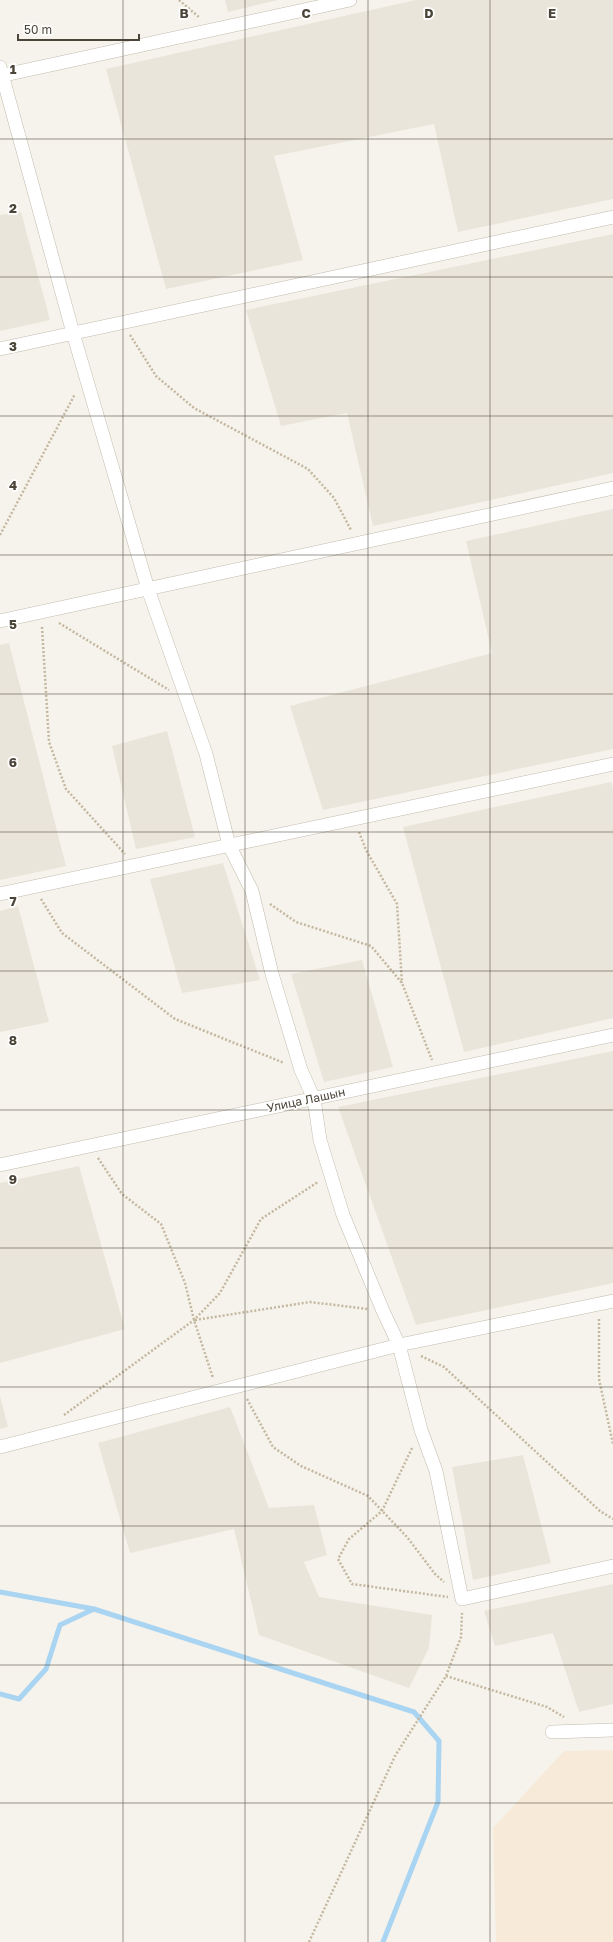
<svg xmlns="http://www.w3.org/2000/svg" width="613" height="1942" font-family="'Golos Text',sans-serif">
<style>
.residential{fill:#eae5da}
.commercial{fill:#f7ead8}
.lines{fill:none;stroke-linecap:round;stroke-linejoin:round}
.stream{stroke:#a9d4f2;stroke-width:5}
.street-casing{stroke:#c2bbae;stroke-width:14}
.path{stroke:#c4b79f;stroke-width:2.5;stroke-dasharray:2 2;stroke-linecap:butt}
.street{stroke:#fff;stroke-width:13}
.grid{fill:none;stroke:#4b4439;stroke-width:1;stroke-opacity:0.55}
.labels{text-anchor:middle;stroke-width:3.5;stroke-linejoin:round;paint-order:stroke}
.street-label{font-size:12px;fill:#4b4439;stroke:#fff}
.grid-label{font-size:13px;text-anchor:middle;font-weight:bold;fill:#4b4439;stroke:#fff;stroke-width:3.5;stroke-linejoin:round;paint-order:stroke}
</style>
<rect width="100%" height="100%" fill="#f6f3ec"/>
<path class="residential" d="M225,0h53l-50,12z
M416,0h197v199l-155,33 -24,-108 -160,32 29,104 -137,29 -60,-220z
M21,212l29,108 -50,11v-116z
M613,234v239l-240,53 -26,-113 -66,13 -35,-116z
M613,509v240l-290,61 -33,-104 202,-53 -26,-112z
M9,643l57,223 -66,14v-235z
M167,731l28,106 -59,12 -24,-103z
M611,782l2,6v230l-149,34 -61,-225z
M223,863l37,117 -78,13 -32,-114z
M18,906l31,116 -49,10v-121z
M362,960l31,107 -69,15 -33,-108z
M613,1051v232l-197,42 -78,-218z
M79,1166l46,163 -125,34v-180z
M0,1396l8,31 -8,2z
M230,1407l39,101 45,-3 13,50 -23,7 15,35 113,18 -3,33 -20,40 -150,-53 -25,-106 -104,24 -32,-110z
M523,1455l28,108 -78,17 -21,-113z
M613,1584v120l-34,8 -26,-79 -58,13 -11,-35z"/>
<path class="commercial" d="M613,1750v192h-117l-3,-114 71,-77z"/>
<g class="lines">
<path class="stream" d="M0,1592l94,17 320,103 25,29 -1,61 -55,140
M0,1694l19,5 27,-30 14,-44 34,-16"/>
<g class="street-casing">
<path id="street" d="M0,67l73,266 75,256 58,165 23,91 23,46 20,83 29,96 13,29 6,41 23,75 40,96 16,34 22,85 15,41 26,128 151,-33
M0,76l350,-76
M0,349l613,-132
M0,621l613,-133
M0,894l613,-130
M0,1165l613,-130
M0,1447l399,-102 214,-44
M552,1732l61,-2"/>
</g>
<path class="path" d="M179,0l21,18
M130,335l26,41 38,32 114,61 26,29 17,32
M0,535l75,-141
M59,623l110,67
M42,627l7,115 17,47 59,65
M359,832l7,18 31,54 5,79
M41,899l21,34 113,86 109,44
M270,904l26,18 75,24 31,37 30,77
M98,1158l24,36 39,30 24,59 9,37 19,58
M599,1319v60l14,65
M195,1320l115,-18 58,7
M421,1356l23,11 156,144 13,8
M247,1399l26,48 28,19 67,30 39,41 28,37 9,8
M64,1415l130,-95 26,-27 41,-74 57,-37
M412,1448l-30,63 -33,28 -11,20 14,25 96,13
M446,1676l101,31 17,10
M309,1942l86,-186 51,-80 15,-39 1,-24"/>
<use href="#street" class="street"/>
</g>
<path class="grid" d="M123,0v1942M245,0v1942M368,0v1942M490,0v1942M0,139h613M0,277h613M0,416h613M0,555h613M0,694h613M0,832h613M0,971h613M0,1110h613M0,1248h613M0,1387h613M0,1526h613M0,1665h613M0,1803h613"/>
<g class="labels">
<g class="street-label">
<text transform="translate(306 1100) rotate(-12)" y="4">Улица Лашын</text>
</g>
</g>
<g class="grid-label">
<text x="184" y="18">B</text>
<text x="306" y="18">C</text>
<text x="429" y="18">D</text>
<text x="552" y="18">E</text>
<text x="13" y="74">1</text>
<text x="13" y="213">2</text>
<text x="13" y="351">3</text>
<text x="13" y="490">4</text>
<text x="13" y="629">5</text>
<text x="13" y="767">6</text>
<text x="13" y="906">7</text>
<text x="13" y="1045">8</text>
<text x="13" y="1184">9</text>
</g>
<path d="M18 34v6h121v-6" fill="none" stroke="#4b4439" stroke-width="2"/>
<text x="24" y="34" font-size="12" fill="#4b4439" stroke="#ffffff" stroke-width="3" paint-order="stroke">50 m</text>
</svg>
